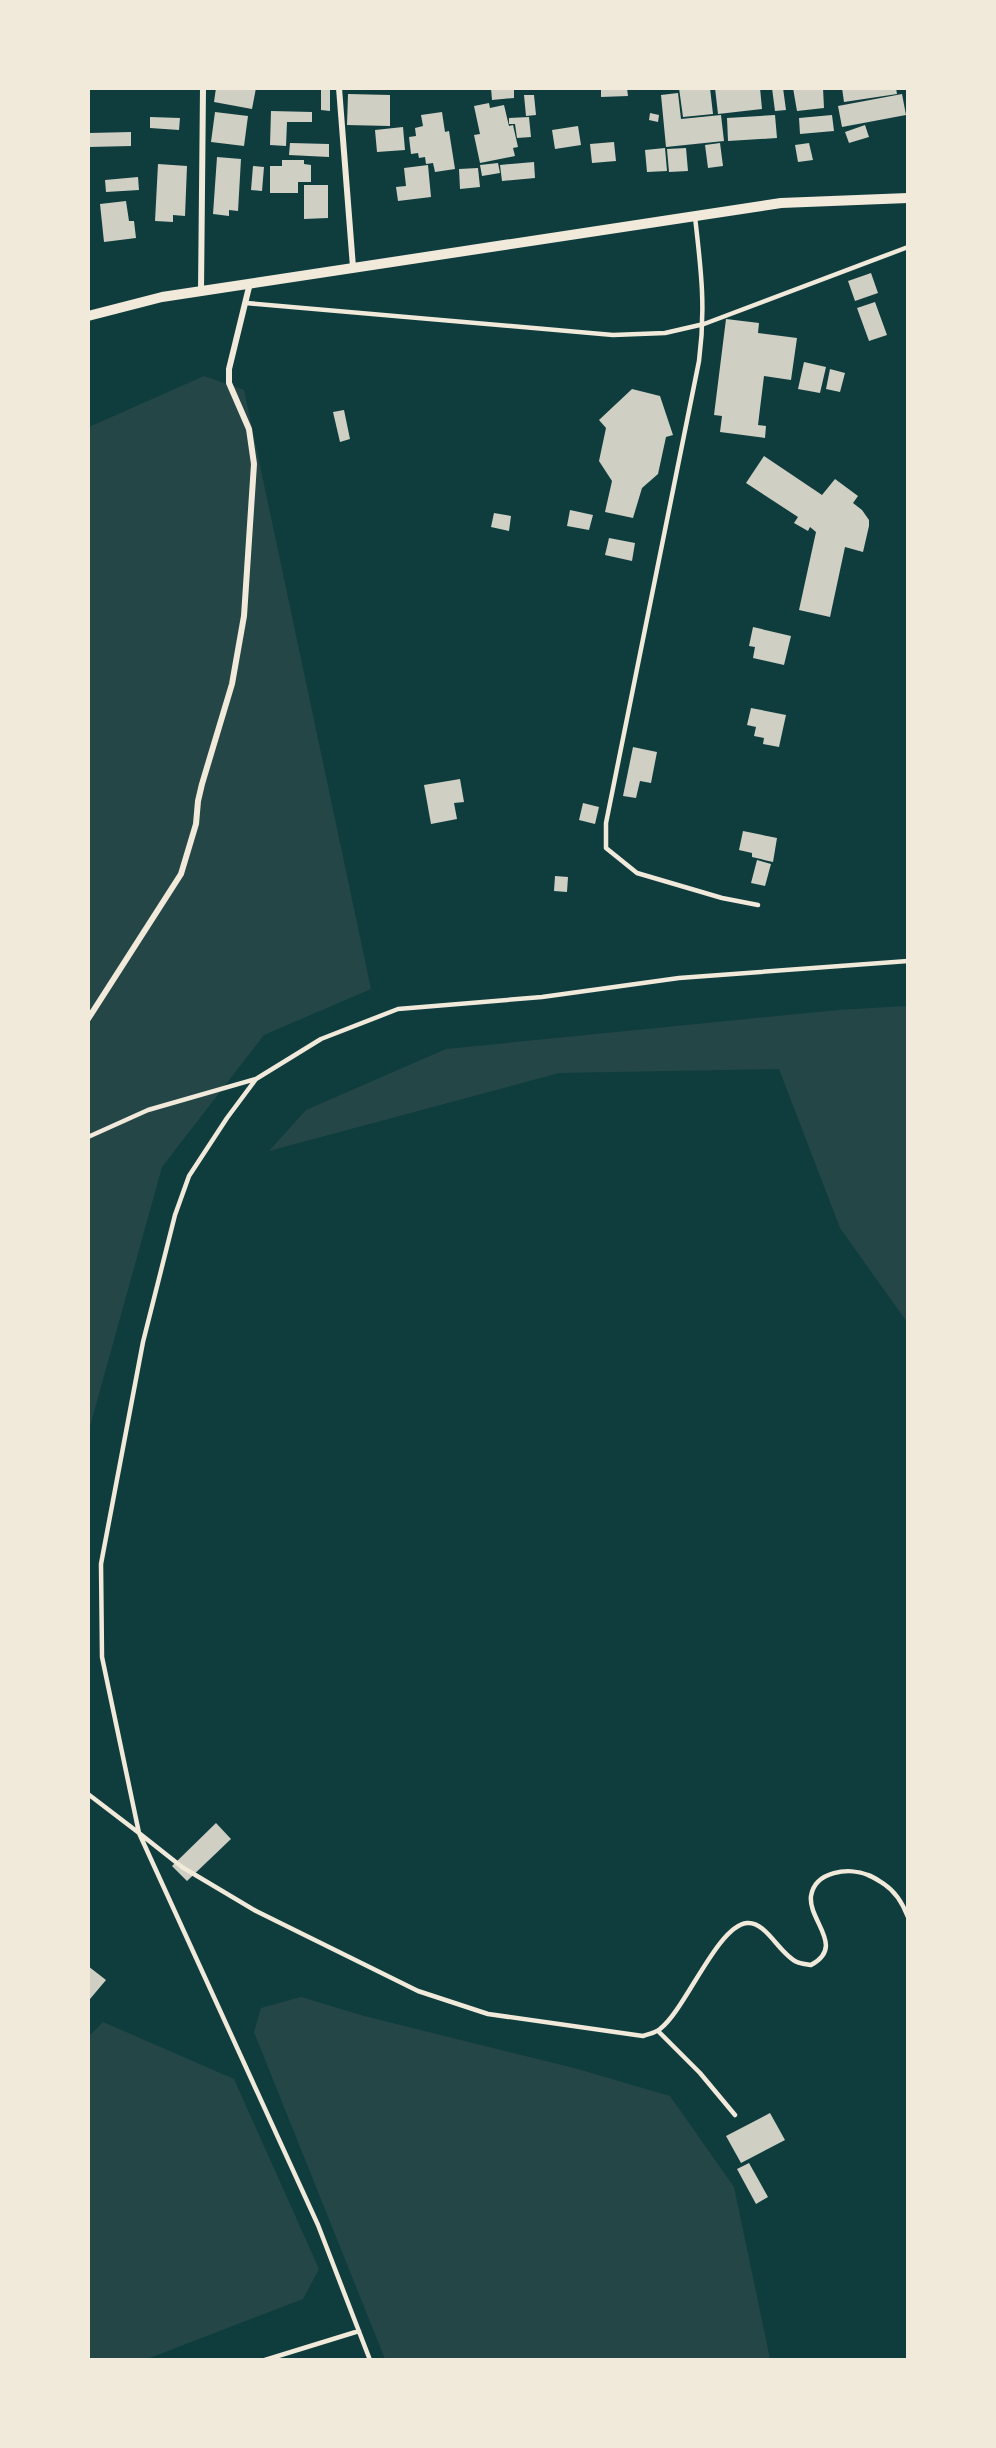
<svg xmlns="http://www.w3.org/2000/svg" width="996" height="2448" font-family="'Fira Sans',sans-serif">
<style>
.green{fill:#244646}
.building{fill:#cfcfc3}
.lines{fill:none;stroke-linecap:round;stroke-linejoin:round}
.service{stroke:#f1e9da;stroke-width:4.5}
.minor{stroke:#f1e9da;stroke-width:6}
.tertiary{stroke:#f1e9da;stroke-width:10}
</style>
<rect width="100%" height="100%" fill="#0f3d3e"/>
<path class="green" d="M204,376l40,14 127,599 -107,46 -102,132 -73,263v-1003z
M907,1006v316l-67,-94 -61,-159 -220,4 -290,78 37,-41 140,-61 392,-39z
M301,1997l63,19 210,52 96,28 64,91 36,172h-385l-131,-327 7,-24z
M103,2022l131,57 85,190 -16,30 -156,60h-58l-1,-322z"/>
<path class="building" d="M216,88h40l-4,21 -38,-7z
M321,88h9v23l-9,-1z
M491,88h23v10l-22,2z
M601,88h26l1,8 -27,1z
M679,88h31l3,26 -30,3z
M715,88h45l2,21 -44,5z
M772,88h11l3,22 -11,1z
M793,88h30l1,20 -27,3z
M842,88h54l1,6 -53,8z
M678,93l3,26 40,-4 3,26 -58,6 -5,-52z
M348,94l42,1v31l-43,-1z
M902,94l4,21 -64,12 -4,-21z
M524,95h10l2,20 -10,1z
M489,103l1,5 14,-3 5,21 4,-1 5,22 -5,1 2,8 -35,7 -6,-28 6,-1 -6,-28z
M271,111l41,1v10h-25l-1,24 -16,-1z
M215,112l33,4 -4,30 -33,-4z
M442,112l3,20 4,-1 6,38 -20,3 -2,-9 -7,1 -1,-7 -6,1 -1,-5 -7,1 -2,-17 7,-1 -1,-8 8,-2 -2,-11z
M650,113l9,2 -1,7 -9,-2z
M775,115l2,23 -49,3 -1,-23z
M832,115l2,16 -34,3 -1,-16z
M150,117l30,1 -1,12 -29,-2z
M529,117l2,20 -14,1 -2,-14h-6v-6z
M865,125l4,12 -20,6 -4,-11z
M578,126l3,19 -26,4 -3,-19z
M403,127l2,23 -28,2 -2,-22z
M131,132v14l-42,1v-14z
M614,142l2,19 -24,2 -2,-19z
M290,143l39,1v13l-40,-2z
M720,143l3,23 -15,2 -3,-23z
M809,143l4,17 -15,2 -3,-17z
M665,148l2,23 -20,1 -2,-22z
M686,148l2,23 -19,1 -2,-23z
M217,157l24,2 -3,52 -9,-1v6l-16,-2z
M282,160h22v4l7,1v17h-13v11h-28v-27h12z
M534,162l1,16 -33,3 -2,-16z
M498,163l2,10 -18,3 -2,-11z
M158,164l29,2 -2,50 -12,-1v7l-18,-1z
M428,165l3,32 -33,4 -2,-14 10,-1 -2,-18z
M253,166l11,1 -2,24 -11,-1z
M478,168l2,19 -20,2 -1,-20z
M138,177l1,13 -33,2 -1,-12z
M304,185h24v33l-24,1z
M126,201l3,20h5l2,17 -32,4 -4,-38z
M871,273l7,20 -23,8 -7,-20z
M875,302l12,33 -18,6 -12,-33z
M726,319l33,4 -1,10 39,5 -6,42 -27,-4 -6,49 8,1 -1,12 -45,-6 2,-16 -8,-1z
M804,362l22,5 -6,26 -22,-4z
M830,369l15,4 -5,19 -14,-3z
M632,389l28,7 13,39 -7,2 -8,37 -16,14 -9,30 -28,-6 7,-31 -13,-20 7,-33 -7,-8z
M344,410l6,29 -10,3 -7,-30z
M764,456l58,39 13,-16 23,17 -5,7 9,7 7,10v6l-6,26 -18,-5 -15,70 -31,-7 17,-78 -6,-5 -2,4 -14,-8 4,-6 -52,-34z
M570,510l23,5 -4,15 -22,-4z
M494,513l17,3 -2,15 -18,-4z
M609,538l26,5 -3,18 -27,-6z
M753,627l38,9 -7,29 -31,-7 2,-11 -6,-1z
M751,708l35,7 -7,32 -16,-3 1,-6 -10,-2 2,-9 -9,-2z
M633,747l24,5 -6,31 -11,-2 -4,17 -13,-2z
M460,779l4,23 -10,1 3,16 -26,5 -7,-39z
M583,803l16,4 -4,17 -16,-4z
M743,831l34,7 -4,24 -21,-5v-4l-13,-3z
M757,860l14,4 -6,22 -14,-3z
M555,876l13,1 -1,15 -13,-1z
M216,1823l15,16 -44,42 -15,-15z
M88,1966l18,14 -16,19 -2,-2z
M770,2113l15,27 -44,23 -15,-27z
M749,2163l19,34 -12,7 -19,-35z"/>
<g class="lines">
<path class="service" d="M695,217c6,52 11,91 4,144l-93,462v25l31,25 85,25 36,7
M246,303l367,32 52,-2 39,-9 204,-77
M908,961l-229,17 -137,19 -144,12 -77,30 -65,40 -29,39 -38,58 -14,39 -32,127 -42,222 1,93 37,176 43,34 74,44 162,80 70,23 155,22c6,-2 12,-3 17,-7 26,-20 57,-103 87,-106 19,-2 33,32 50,39 4,2 10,2 14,3 35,-19 -3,-44 0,-69 4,-25 38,-29 57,-21 6,2 11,6 16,9 12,8 19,20 24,33
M88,1137l60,-27 108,-31
M88,1794l51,39 179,392 52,135
M658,2031l42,42 35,42
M265,2360l94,-29"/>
<path class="minor" d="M339,88l14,179
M201,291l2,-203
M88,1019l93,-145 15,-50 2,-23 4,-17 30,-100 12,-68 10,-152 -5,-35 -20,-46v-14l21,-86"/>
<path class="tertiary" d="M88,316l74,-19 619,-94 127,-5"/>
</g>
<rect width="996" height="2448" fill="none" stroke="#f1e9da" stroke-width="180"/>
</svg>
